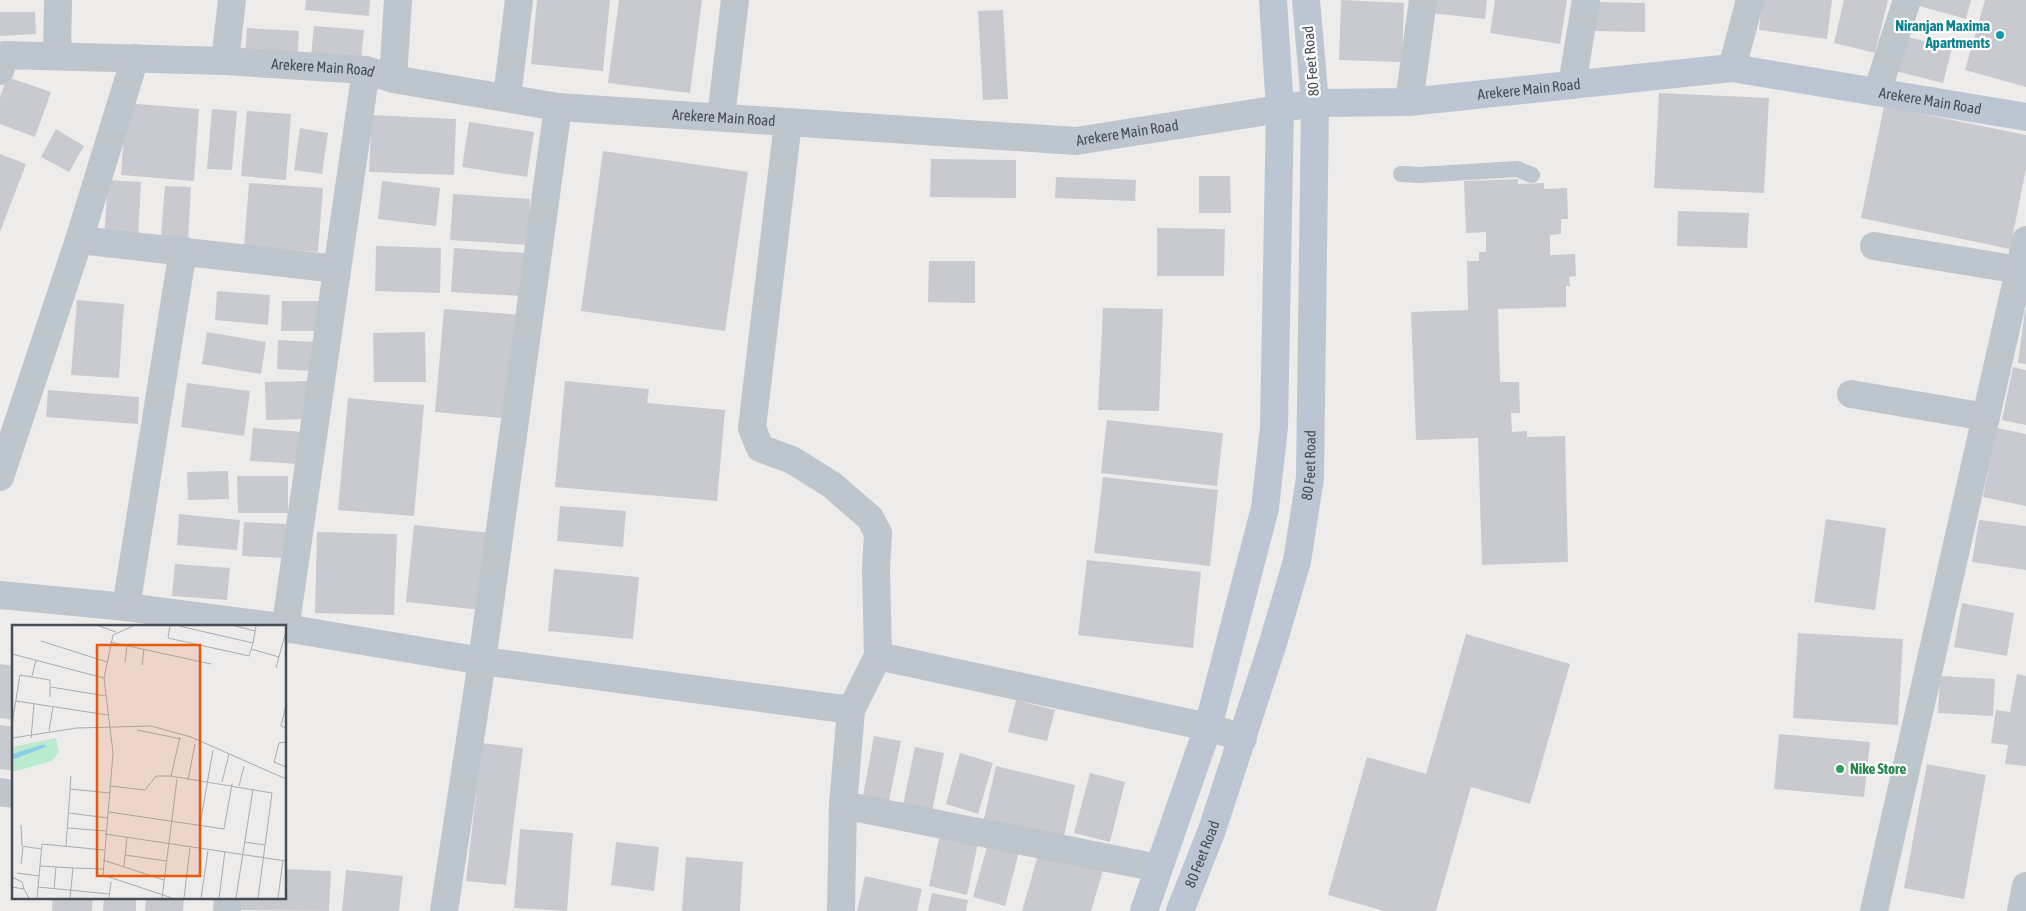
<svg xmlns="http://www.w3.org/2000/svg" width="2026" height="911" font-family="'Asap Condensed',sans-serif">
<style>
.building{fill:#c8cad0}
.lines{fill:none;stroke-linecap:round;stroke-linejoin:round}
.lane{stroke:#bdc5cd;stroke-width:16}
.street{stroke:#bdc5cd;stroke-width:28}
.secondary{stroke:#bcc6d2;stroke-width:28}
.culture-dot{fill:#0f9aa8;stroke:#fff;stroke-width:2}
.leisure-dot{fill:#2e9e5b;stroke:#fff;stroke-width:2}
.labels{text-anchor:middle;stroke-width:4.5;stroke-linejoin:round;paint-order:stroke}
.culture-label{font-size:15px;font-weight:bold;fill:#0d838f;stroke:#fff;text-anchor:end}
.street-label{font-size:15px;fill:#454e57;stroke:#fff}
.leisure-label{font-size:15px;font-weight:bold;fill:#27864d;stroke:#fff;text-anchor:start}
.inset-road{fill:none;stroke:#aaacb0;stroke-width:1}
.view{fill:#e8590c;fill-opacity:0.15;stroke:#e8590c;stroke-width:2.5}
.inset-edge{fill:none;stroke:#454e57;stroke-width:2.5}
</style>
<rect width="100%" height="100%" fill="#eeebeb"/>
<path class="building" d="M306,0h64l-1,16 -64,-6z
M537,0h73l-7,71 -72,-7z
M619,0h83l-12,93 -82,-10z
M1341,0l63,3 -2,59 -63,-2z
M1431,0h56l-2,19 -55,-6z
M1495,0h72l-7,44 -70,-11z
M1762,0h70l-5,39 -68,-9z
M1844,0h44l-13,53 -41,-10z
M1917,0h54l-5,19 -50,-14z
M1985,0h41v87l-61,-17z
M1595,2l50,1v29l-50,-1z
M1003,10l5,89 -25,1 -5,-89z
M0,12h35l1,22 -36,2z
M314,26l50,4 -3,30 -50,-4z
M247,28l52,3 -2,32 -52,-4z
M1904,36l48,12 -9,35 -48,-12z
M7,77l44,15 -16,45 -35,-13v-27z
M1659,93l110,5 -5,95 -110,-5z
M126,103l73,6 -5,72 -73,-6z
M1884,106l142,29v34l-16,80 -149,-31z
M212,109l25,2 -5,59 -25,-1z
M247,111l44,3 -5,66 -45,-4z
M372,115l84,4 -2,56 -85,-3z
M469,122l65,10 -7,45 -65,-10z
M300,128l28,5 -6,41 -28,-4z
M56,129l28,17 -15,26 -28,-15z
M603,151l145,21 -23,159 -144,-20z
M0,154l26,10 -26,68z
M931,159l85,1v38l-86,-1z
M1199,176h31l1,37h-32z
M1056,177l80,3 -1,21 -80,-3z
M1518,179v5l26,-1v6l23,-1 1,31h-7v15l-11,1v20l25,-1 1,22 -7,1 1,9h-4v21l-68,2 2,73h19l1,31h-9l1,19 15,-1v6l38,-1 3,126 -86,3 -4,-127 -62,2 -5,-128 57,-2 -1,-49h12v-9h7v-20l-20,1 -2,-52z
M108,180l33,2 -3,59 -34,-2z
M382,181l58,7 -4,38 -58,-7z
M249,183l74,5 -5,64 -74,-6z
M165,186l26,1 -3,51 -27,-2z
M453,194l77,5 -2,46 -78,-5z
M1678,211l71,2 -2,35 -70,-2z
M1157,228l68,1 -1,47h-67z
M376,246l65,2 -1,45 -65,-2z
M454,248l70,5 -2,43 -71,-4z
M929,261h46v42l-47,-1z
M217,291l53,4 -2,30 -53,-5z
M77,300l47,4 -5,74 -48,-3z
M282,301h38v30h-39z
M1103,308l60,1 -4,102 -61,-1z
M444,309l78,6 -8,104 -79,-7z
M2025,310h1v54l-8,-1z
M207,332l59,10 -5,32 -59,-10z
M425,332l1,50h-52l-1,-49z
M278,340l36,2 -1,29 -36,-2z
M2013,367l13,3v55l-24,-5z
M307,381v38l-41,1 -1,-38z
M565,381l84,8 -2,14 78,7 -8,91 -162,-14z
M187,383l63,8 -6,45 -63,-9z
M48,390l91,7 -1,27 -92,-7z
M348,398l76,7 -10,111 -76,-6z
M1107,420l116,13 -6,53 -116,-13z
M253,428l49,4 -3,32 -49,-3z
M1997,428l29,6v72l-43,-9z
M228,471l1,28 -41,1 -1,-28z
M237,476h51v37h-50z
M1103,477l115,13 -8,76 -116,-13z
M560,506l66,5 -3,36 -66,-6z
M179,514l61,6 -3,30 -60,-5z
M1826,519l60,9 -11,82 -61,-8z
M1979,520l47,6v44l-54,-8z
M244,522l42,2 -2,34 -42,-2z
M414,525l76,8 -8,77 -76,-8z
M317,532l80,2 -3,81 -79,-2z
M1087,560l114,12 -8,76 -115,-13z
M175,564l55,4 -3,32 -55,-4z
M554,569l85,8 -6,62 -85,-8z
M1962,603l52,10 -7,43 -53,-9z
M1798,633l105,6 -5,86 -105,-7z
M1466,634l104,30 -40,140 -59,-17 -35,124h-52l-56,-16 39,-138 59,17z
M0,664l14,2v54l-14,-2z
M2017,674l9,2v90l-21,-2 3,-19 -17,-2 5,-33 14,2z
M1940,676l55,3 -2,37 -55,-3z
M1016,700l39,10 -8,31 -39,-9z
M0,725l14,2v44l-14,-2z
M1779,734l91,8 -6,55 -90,-8z
M874,736l27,5 -12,60 -26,-5z
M482,743l41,5 -17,137 -40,-4z
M915,747l29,6 -12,58 -29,-6z
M960,753l33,10 -15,51 -32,-10z
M1927,764l59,11 -22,124 -60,-11z
M996,766l79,19 -12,56 -80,-18z
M1090,773l35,9 -15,60 -36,-9z
M520,829l53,4 -6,78 -53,-3z
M940,834l38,9 -11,52 -38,-9z
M616,842l43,5 -5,44 -43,-6z
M988,843l31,9 -14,54 -32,-9z
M1040,848l64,19 -13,44h-69z
M686,857l57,5 -3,49h-58z
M285,869l46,2 -2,40 -88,-1 1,-13h43z
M346,870l57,6 -4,35h-57z
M865,876l57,13 -5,22h-60z
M932,893l36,7 -2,11h-38z
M53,897h40l-1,14h-40z
M104,897h32v14h-33z
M146,897h38l-1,14h-38z"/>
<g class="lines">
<path class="lane" d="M1401,174l18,1 98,-6 15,6"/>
<g class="street">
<path d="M57,56l1,-56"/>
<path d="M225,61l7,-61"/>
<path d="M1732,68l18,-68"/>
<path id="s1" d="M0,71l5,-16 220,6 141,9 27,9 165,28 518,34 204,-32"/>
<path d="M393,79l5,-79"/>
<path d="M1572,85l14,-85"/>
<path d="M1877,92l30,-92"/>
<path d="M507,97l12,-97"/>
<path d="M1409,102l14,-102"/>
<path d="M721,117l14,-117"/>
<path d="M788,122l-36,306 8,20 32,12 40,25 38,33 8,15 -2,35 2,88 -27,54 -8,95 -2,106"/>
<path d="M79,240l258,29"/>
<path d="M1874,246l145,24"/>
<path d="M1851,394l135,23"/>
<path d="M0,477l79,-237 56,-182"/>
<path d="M0,595l126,12 146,19"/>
<path d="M126,607l57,-357"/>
<path d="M285,628l197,33 369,49"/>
<path d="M285,630l81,-560"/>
<path d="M878,656l330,71 35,11"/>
<path d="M0,792l14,2"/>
<path d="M843,805l315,63"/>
<path d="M227,911l1,-14"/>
<path d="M444,911l38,-250 76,-554"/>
<path d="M1874,911l152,-671"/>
<path d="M2021,911l5,-25"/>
</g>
<g class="secondary">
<path id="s2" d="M1296,106l19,-3 94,-1 323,-34 294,49"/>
<path d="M1144,911l64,-184 57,-219 9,-81 6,-318 -7,-109"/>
<path id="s3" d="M1180,911l32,-81 60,-184 25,-85 13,-83 5,-375 -9,-103"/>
</g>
</g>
<circle class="culture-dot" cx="2000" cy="35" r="5"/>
<circle class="leisure-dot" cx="1840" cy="769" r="5"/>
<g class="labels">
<g class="culture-label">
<text x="1990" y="31">Niranjan Maxima<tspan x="1990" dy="17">Apartments</tspan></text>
</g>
<g class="street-label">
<text transform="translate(1311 61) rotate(-95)" y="5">80 Feet Road</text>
<text dy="5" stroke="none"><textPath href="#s1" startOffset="335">Arekere Main Road</textPath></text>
<text dy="5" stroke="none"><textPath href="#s2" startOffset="234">Arekere Main Road</textPath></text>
<text dy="5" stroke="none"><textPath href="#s2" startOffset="639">Arekere Main Road</textPath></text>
<text dy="5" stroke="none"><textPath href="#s1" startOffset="740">Arekere Main Road</textPath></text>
<text dy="5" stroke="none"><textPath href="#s1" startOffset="1145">Arekere Main Road</textPath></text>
<text dy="5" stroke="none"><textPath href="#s3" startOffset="466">80 Feet Road</textPath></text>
<text dy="5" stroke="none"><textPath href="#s3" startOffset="61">80 Feet Road</textPath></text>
</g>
<g class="leisure-label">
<text x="1850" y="774">Nike Store</text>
</g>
</g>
<g transform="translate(12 625)">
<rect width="274" height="274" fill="#eeebeb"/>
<path d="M44,113l3,14 -7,9 -40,11v-12l34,-13 -2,-3 -32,10v-7z" fill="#baebce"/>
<path d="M32,119l2,3 -34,13v-6z" fill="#8ad0e5"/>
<path class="inset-road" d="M87,1l17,6M121,1l-20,9 -9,43 9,75 -10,122 69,23M158,1l-2,12 81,18 4,-13M167,1l74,17 3,-17M223,1l20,5M29,16l66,21M98,17l101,22M239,24l28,8M0,29l92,24M113,37l2,-16M130,40l2,-16M264,43l10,-37M20,51l4,-16M39,62l55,9M4,76l92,14M274,80l-5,21 5,2M0,99l8,-49 30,5v17M125,105l44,9M37,106l4,-24M0,113l65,-10 74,-2 40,11 95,42M19,113l3,-34M274,117l-7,1 -5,19 12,5M159,151l9,-39M176,155l7,-36M210,157l7,-28M98,161l35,4 11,-14h15l101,17 -14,105M227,161l5,-20M58,164l40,4M97,187l115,17 8,-45M57,188l39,5M9,200l1,21 19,3M188,200l13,-75M56,203l38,3M93,209l181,27M232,217l21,3M54,221l5,-70M113,230l41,6M91,235l61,20M9,239l2,-17M28,241l33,2M112,241l3,-29M5,248l22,3M0,252l10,5 2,7M0,262l12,2 5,9M26,262l71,7M42,264l2,-22M25,273l5,-54 62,6M58,273l3,-30 30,1M97,273l2,-16M150,273l15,-119M172,273l6,-50M189,273l7,-47M207,273l6,-47M224,273l17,-109M266,273l5,-38"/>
<path class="view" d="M85,20h103v231h-103z"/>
<rect width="274" height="274" class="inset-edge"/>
</g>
</svg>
